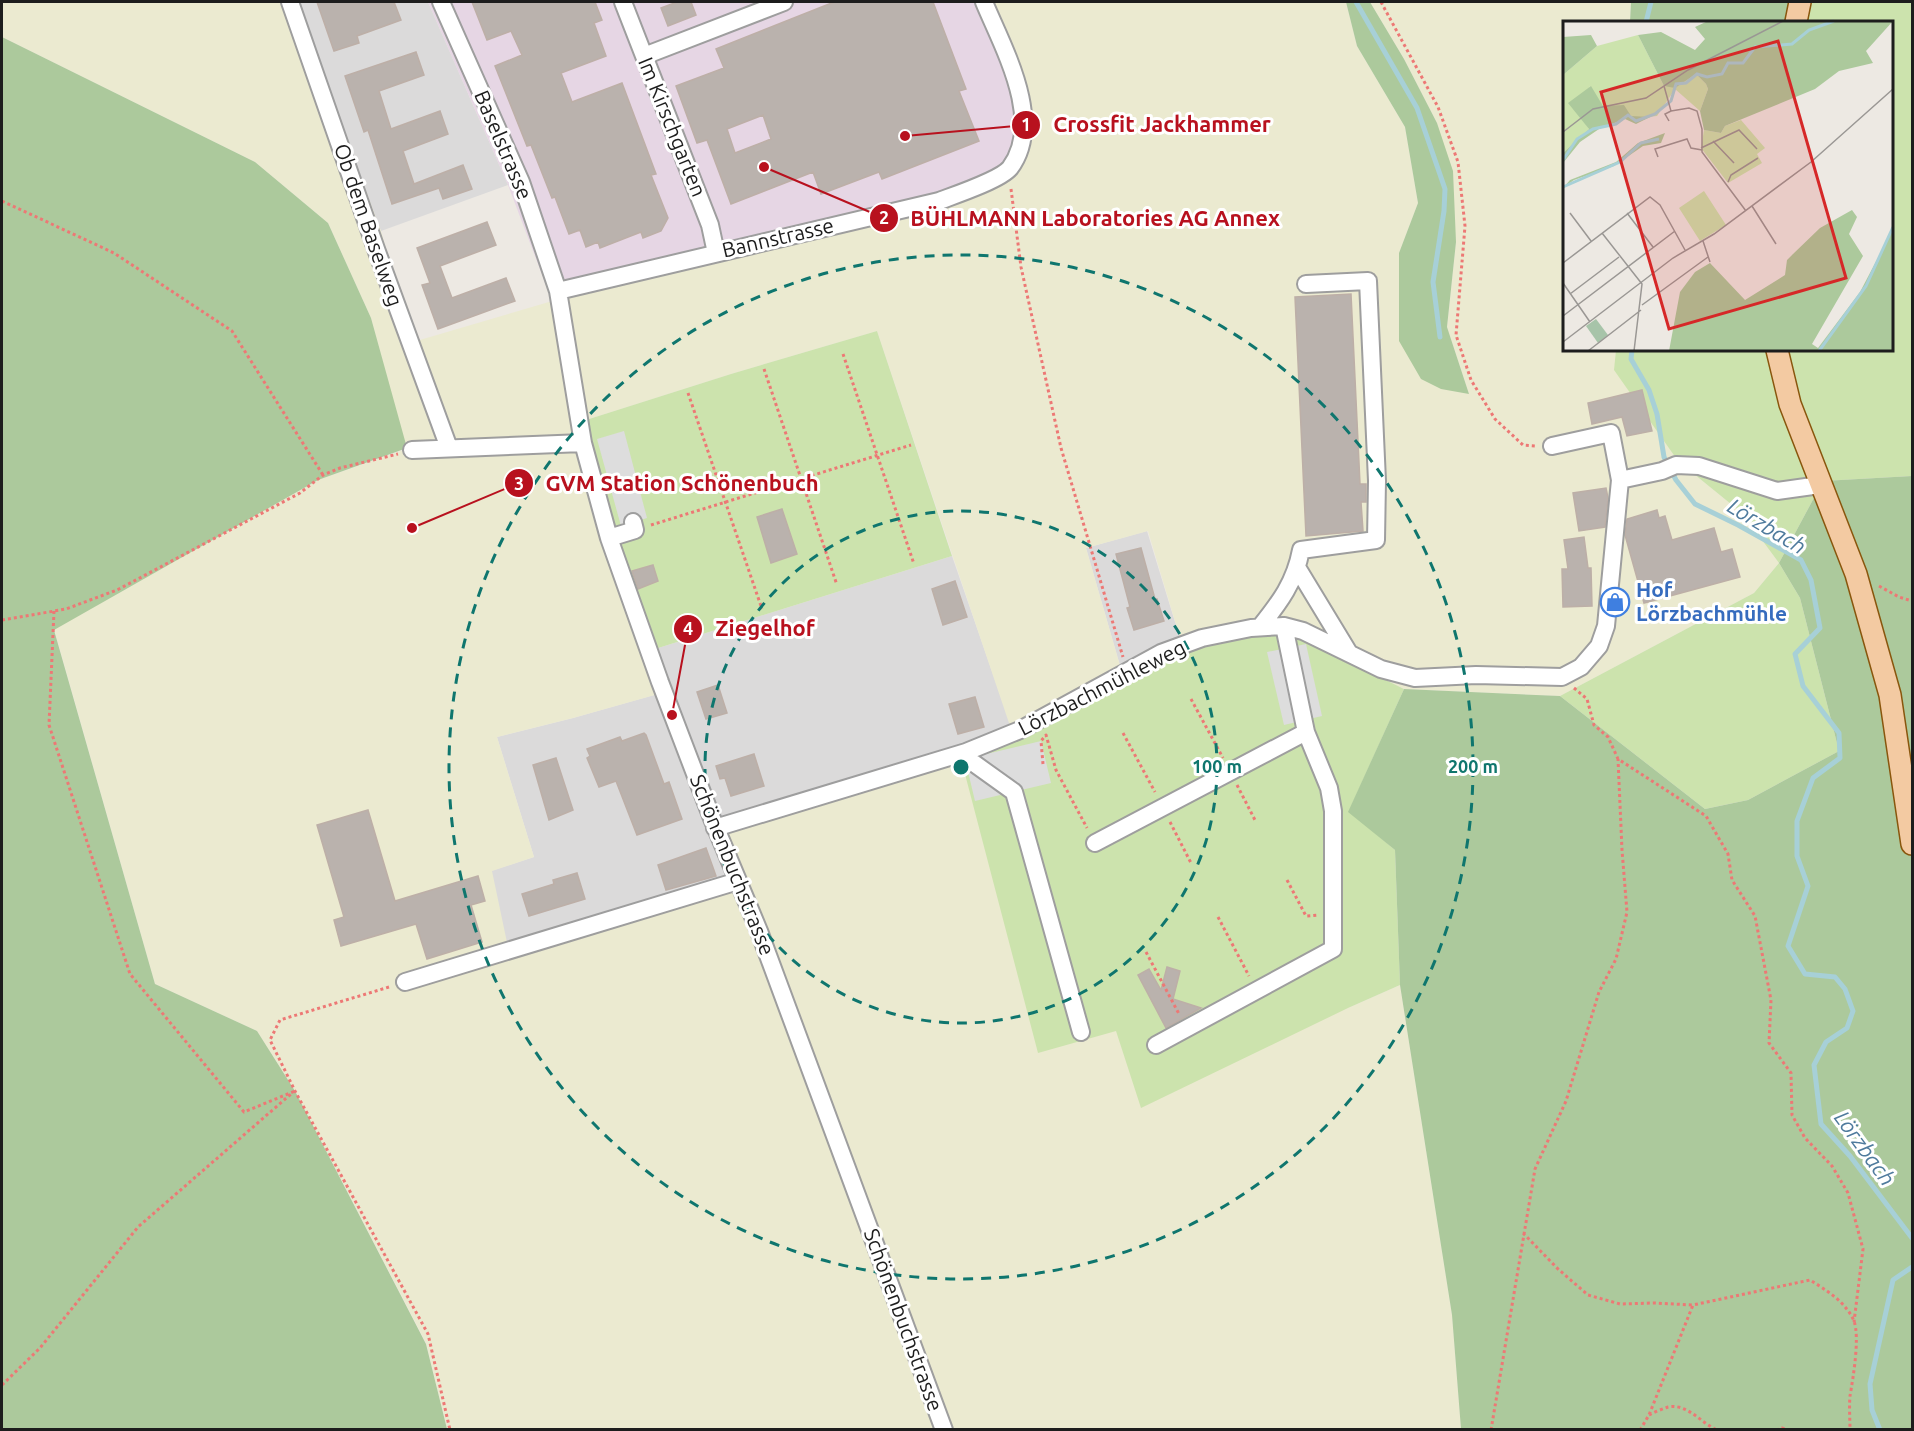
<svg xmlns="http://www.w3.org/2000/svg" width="1914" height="1431" font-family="Ubuntu,sans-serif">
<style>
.residential{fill:#dbdada}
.industrial{fill:#e6d6e4}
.farmland{fill:#ebead0;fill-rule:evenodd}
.grass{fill:#cce3ad}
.forest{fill:#acc99c}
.parking{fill:#ddd}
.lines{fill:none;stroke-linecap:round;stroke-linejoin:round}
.stream{stroke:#a7d0d7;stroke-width:5}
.building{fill:#bab2ad;stroke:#bdafa7;stroke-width:1.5;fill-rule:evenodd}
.minor-casing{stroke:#9e9e9e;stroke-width:20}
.major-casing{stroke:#89560d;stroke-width:24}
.path{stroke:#ed7875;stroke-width:3;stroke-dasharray:3 3;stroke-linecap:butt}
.minor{stroke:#fff;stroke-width:16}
.major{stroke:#f3caa2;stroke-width:21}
.ring{fill:none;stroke:#0f766e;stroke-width:3;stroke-dasharray:10 8}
.labels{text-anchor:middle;stroke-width:6;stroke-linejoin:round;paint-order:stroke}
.street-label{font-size:21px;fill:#1d1d1d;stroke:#fff}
.shop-label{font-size:21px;font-weight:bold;fill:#366cbe;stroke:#fff;text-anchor:start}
.water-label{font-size:22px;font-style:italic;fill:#4f7b9d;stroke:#fff}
.inset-river{fill:none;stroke:#a7d0d7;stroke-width:3}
.inset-road{fill:none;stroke:#9a9794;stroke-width:1.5}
.view{fill:#d62828;fill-opacity:0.15;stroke:#d62828;stroke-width:3}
.inset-edge{fill:none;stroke:#1d1d1d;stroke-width:3}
.centre{fill:#0f766e;stroke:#fff;stroke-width:3}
.ring-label{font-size:18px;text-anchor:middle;font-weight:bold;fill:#0f766e;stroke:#fff;stroke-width:6;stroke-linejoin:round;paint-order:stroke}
.leader{fill:none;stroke:#b8111e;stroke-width:2}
.callout-dot{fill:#b8111e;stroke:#fff;stroke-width:2}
.mark-label{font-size:18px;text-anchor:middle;font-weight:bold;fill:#fff}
.callout-label{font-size:22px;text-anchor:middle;font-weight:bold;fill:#b8111e;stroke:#fff;stroke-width:6;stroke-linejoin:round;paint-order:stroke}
</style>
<rect width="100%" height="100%" fill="#ede9e3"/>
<path class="residential" d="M295,2h133l80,183 -127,46z
M1147,531l36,117 -60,28 -37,-128z
M952,556l60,173 -281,161 -223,63 -17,-82 43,-14 -37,-120 76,-19 95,-27 -13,-42z"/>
<path class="industrial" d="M428,2h556l40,114 -15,53 -34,19 -423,113 -44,-116z"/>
<path class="farmland" d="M2,2h293l86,229 32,111 303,-89 223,-52 70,-32 15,-53 -40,-114h362l11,44 48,81 13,76 -19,50 70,141 -22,-67 9,-85 -19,-119 -33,-64 -34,-57h261l-1,20h-66v328h52l-1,20 63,91 64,52 37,50 -25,30 -194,103 -156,-7 -123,-61 -98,20 -35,-117 -62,17 37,128 -85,376 78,-22 232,-22 52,-23 52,330 9,114h-1014l-21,-86 -131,-252 -38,-60 -102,-47 -101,-355 264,-149 88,-31 -35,-131 -43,-95 -73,-61 -253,-125zM877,331l134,398 -296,99 15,62 -221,62 -17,-81 42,-14 -37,-120 76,-19 96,-27 -83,-271 145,-46z"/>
<path class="grass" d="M1796,2h116v474l-89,5 -44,82 21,35 39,153 -91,49 -43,9 -145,-113 194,-103 25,-30 -37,-50 -64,-52 -64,-91 2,-20h276v-328h-101z
M877,331l75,225 -297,93 -72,-213 3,-16 145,-46z
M1281,628l123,61 -55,122 46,39 5,135 -52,23 -207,100 -25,-77 -78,22 -78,-298 223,-107z"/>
<path class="forest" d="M1346,2h24l34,57 33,64 16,48 3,71 -9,85 22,67 -28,-5 -20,-10 -22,-38v-88l19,-50 -13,-76 -48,-81z
M1631,2h165l-5,20h-161z
M2,37l253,125 73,61 43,95 36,130 -89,32 -264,150 101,354 102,47 38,60 131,253 21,85h-445z
M1912,476v953h-451l-9,-114 -52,-330 -5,-135 -47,-38 56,-123 156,7 145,113 43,-9 91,-49 -39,-153 -21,-35 44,-82z"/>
<path class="parking" d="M624,431l23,87 -26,8 -24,-87z
M1306,644l16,72 -38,9 -17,-73z
M1041,741l10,42 -76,18 -10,-42z"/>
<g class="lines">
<path class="stream" d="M1356,2l61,106 28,81 -1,22 -11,71 7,55
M1646,22l5,-20
M1632,350l-1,9 18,31 8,24 7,43 12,23 19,24 43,21 63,35 10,20 9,48 -25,26 8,32 36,47 1,25 -27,20 -16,43v35l11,30 -20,60 17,28 30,3 10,12 8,22 -6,17 -21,14 -12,23 7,59 29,32 62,82
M1880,1430l-8,-20 -2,-26 23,-104 19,-13"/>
</g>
<path class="building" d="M317,2h77l7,18 -44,16 2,7 -25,8z
M472,2h123l7,18 -8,3 12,33 -45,17 11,29 50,-19 34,91 -5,1 17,43 -7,13 -18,7 -2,-6 -41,16 -2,-6 -12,5 -6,-17 -11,4 -14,-37 -3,1 -21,-53 -4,1 -32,-80 27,-11 -11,-24 -24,9z
M677,2h14l5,13 -28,11 -7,-18z
M834,2h99l33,87 -7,2 20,50 -97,38 -3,-7 -58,22 -8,-22 -82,32 -24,-64 -10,3 -21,-57 48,-18 -8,-19zM763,115l8,24 -36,14 -8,-24z
M416,52l8,23 -45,16 12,38 49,-18 8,23 -45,17 11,33 49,-19 9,24 -29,10 -4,-11 -47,16 -24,-74 -4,2 -19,-56z
M487,222l9,23 -56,21 12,32 54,-20 9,23 -77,28 -16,-44 8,-2 -13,-35z
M1351,294l9,190h6v18h-5l2,29 -57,5 -11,-239z
M1642,390l10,41 -25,5 -5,-19 -30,7 -4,-21z
M1606,488l2,10 -3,29 -26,4 -6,-38z
M782,509l15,45 -26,9 -14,-46z
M1657,510l2,8 6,-2 7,24 42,-12 7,24 11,-3 8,28 -96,26 -19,-68 2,-16z
M1584,537l4,31h3l1,38 -29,1 -1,-38h6l-4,-29z
M1141,548l14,51h2l7,22 -30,9 -7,-22 3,-1 -14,-53z
M653,565l5,16 -20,8 -6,-18z
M955,581l12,36 -24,8 -11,-36z
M718,685l9,28 -21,6 -9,-27z
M975,697l9,30 -26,7 -9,-30z
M644,733l2,2 18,49 5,-2 13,37 -45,16 -21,-54 -17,6 -12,-29 3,-2 -3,-7 33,-12 2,4z
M754,754l10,32 -33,10 -6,-18 -5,1 -4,-13z
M556,758l17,52 -24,10 -16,-55z
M368,810l27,91 83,-25 7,25 -14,4 11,37 -55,17 -11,-35 -75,22 -7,-26 10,-3 -27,-92z
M706,848l10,28 -50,14 -8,-25z
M577,873l8,26 -56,17 -7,-22 32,-10 -1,-4z
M1167,967l13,4 -7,28 28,9 -35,20 -28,-53 11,-6 12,21z"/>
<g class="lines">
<g class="minor-casing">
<path id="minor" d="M290,2l86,247 73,199
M441,2l80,180 37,109 25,152 26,95 51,144 53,139 46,110 185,499
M623,2l87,223 6,28
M644,56l140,-54
M558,291l381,-90c16,-6 61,-21 71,-33 35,-47 -7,-120 -26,-166
M1552,446l59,-13 9,47 42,-9 14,-6 23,1 78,25 43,-6
M412,450l171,-7
M609,538l26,-8 -2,-8
M1298,569l51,84
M1260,627c20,-25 35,-45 41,-77l75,-10 1,-59 -9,-200 -62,3
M966,752l2,7 46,33 67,240
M715,828l251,-76 54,-22 141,-77 41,-15 49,-10 33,-2 19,5 78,38 34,9 61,-3 86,2 19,-10 18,-21 7,-20 14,-146
M1095,843l211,-111
M405,982l333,-101
M1156,1045l177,-96v-138l-4,-23 -23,-56 -22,-106"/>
</g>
<g class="major-casing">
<path id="major" d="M1796,22l4,-20
M1777,350l13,54 66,170 34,121 22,149"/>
</g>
<path class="path" d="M1381,2l57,105 20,55 7,64 -9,109 15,45 24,39 28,26 13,1
M1011,189l10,78 40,181 62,209
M2,201l112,52 118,78 91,144
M843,354l71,210
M764,369l73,216
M688,393l74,216
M651,525l260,-80
M1879,586l20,11 13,4
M54,611l-5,114 81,249 114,138 51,-21
M2,620l64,-11 51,-19 183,-97 23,-18 17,-7 58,-14
M1574,688l13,11 7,26 14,12 10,22 88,57 22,38 4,26 23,36 16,84 -2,43 22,30 1,42 13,23 27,28 16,27 15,56 -9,73
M1191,699l32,59
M1123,733l32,59
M1043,764l-2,-23 5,-6 10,35 31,58
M1237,785l19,37
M1170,822l21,41
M1287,880l19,36 12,-1
M1218,917l31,59
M1146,952l33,62
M389,987l-109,33 -10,20 25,51 133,243 22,96
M1523,1233l35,36 30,26 32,9 34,-1 39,2
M2,1385l38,-37 98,-121 153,-133
M1649,1415c6,-3 13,-6 19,-8 19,-4 33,16 49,23
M1491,1430l44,-261 31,-68 33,-109 17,-33 11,-47 -5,-62 -4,-91
M1640,1430l9,-15 44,-110 117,-25c16,10 36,22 44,41 6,17 -1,57 -4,75 -1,11 0,23 0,34
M1776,1430l6,-2 6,2"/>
<use href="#minor" class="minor"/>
<use href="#major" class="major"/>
</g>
<g class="ring">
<circle cx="961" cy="767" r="256"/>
<circle cx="961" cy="767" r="512"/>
</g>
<defs>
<g id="shop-ring" transform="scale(1.5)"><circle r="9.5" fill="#fff" stroke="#3f7fe0" stroke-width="1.5"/><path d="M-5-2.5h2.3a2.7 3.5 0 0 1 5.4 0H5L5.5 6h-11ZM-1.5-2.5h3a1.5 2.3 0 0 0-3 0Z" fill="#3f7fe0"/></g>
</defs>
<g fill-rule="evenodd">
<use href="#shop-ring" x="1615" y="602"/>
</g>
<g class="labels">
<g class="street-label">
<text transform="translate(672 127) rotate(68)" y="7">Im Kirschgarten</text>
<text transform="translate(503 145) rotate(67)" y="7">Baselstrasse</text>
<text transform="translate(368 225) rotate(71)" y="7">Ob dem Baselweg</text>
<text transform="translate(778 238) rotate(-13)" y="7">Bannstrasse</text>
<text transform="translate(1102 688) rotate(-27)" y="7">Lörzbachmühleweg</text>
<text transform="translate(732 865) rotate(68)" y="7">Schönenbuchstrasse</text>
<text transform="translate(903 1320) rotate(70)" y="7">Schönenbuchstrasse</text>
</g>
<g class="shop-label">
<text x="1636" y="597">Hof<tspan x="1636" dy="24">Lörzbachmühle</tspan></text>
</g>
<g class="water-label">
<text transform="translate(1767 526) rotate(31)" y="8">Lörzbach</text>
<text transform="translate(1865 1148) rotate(54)" y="8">Lörzbach</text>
</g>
</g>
<g transform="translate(1563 21)">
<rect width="330" height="330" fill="#ede9e3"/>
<path d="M75,14l26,51 15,-1 17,-11 10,10 2,5 -8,22 -25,-22 -18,27 -20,2 -34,-11 -13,-21 -9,31 8,12 -26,24v-78l34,-29zM178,99l24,28 -8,6 5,9 -34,20 -27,-35 3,-18 17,3 4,-7zM141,170l22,34 -26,16 -21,-33z" fill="#cce3ad"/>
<path d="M145,0h185l-27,30 7,12 -34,8 -24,18 -90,37 -4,7 -17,-3 -4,-19 8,-22 -2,-5 -10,-10 -21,14 -11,-2 -26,-51 23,-3 34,18 10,-11 -10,-12zM28,14l6,11 -34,29v-38zM28,65l12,20 21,-1 7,11 19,1 -14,7 -11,-5 -26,10 -19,13 -17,21v-10l26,-24 -21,-26zM102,112l-4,10 -18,3 -29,20 -40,14 -11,8 7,-8 46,-18 22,-19zM289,189l5,7 -8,17 14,22 -51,88 6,4 42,-56 33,-63v122h-224l11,-59 15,-20 15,-9 35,37 40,-25 2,-15 6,-6 27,-26z" fill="#acc99c"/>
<path d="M33,298l12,16 -10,8 -12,-17z" fill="#a7c4a9"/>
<path class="inset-river" d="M0,139l14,-21 16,-10 23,-5 12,-9 8,6 19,-7 16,-13 5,-17 10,-1 11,-9 10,3 15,-3 6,-11h15l12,-16 37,-3 17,-14 25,-9M0,166l57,-25 21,-19 18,-4M256,330l47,-65 27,-59"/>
<path class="inset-road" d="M101,65l7,25 -6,3 4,7M108,90l18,-3 8,3 5,18v23l44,59M0,111l30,-23 53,-11 42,-28 95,-49M150,120l21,22M138,127l38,-18 18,19M95,136l-3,-8 32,-10 4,9 11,2M165,161l3,-7 27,-17M189,185l24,38M7,192l21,28M64,192l26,34M39,212l40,51 -8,67M140,220l7,21M0,242l87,-66 10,8 25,45M0,262l27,39M7,273l49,-37M79,284l66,-48M0,295l112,-85M0,321l110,-84 41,-24 97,-72 82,-73M25,330l53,-41"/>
<path class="view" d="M215,20l68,237 -177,51 -68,-237z"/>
<rect width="330" height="330" class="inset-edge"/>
</g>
<circle cx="961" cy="767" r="9" class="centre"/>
<g class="ring-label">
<text x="1217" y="773">100 m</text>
<text x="1473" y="773">200 m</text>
</g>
<path class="leader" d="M905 136L1026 125M764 167L884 218M412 528L519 483M672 715L688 629"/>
<g class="callout-dot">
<circle cx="905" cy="136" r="6"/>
<circle cx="764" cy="167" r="6"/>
<circle cx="412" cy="528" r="6"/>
<circle cx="672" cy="715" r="6"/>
<circle cx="1026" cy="125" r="15"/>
<circle cx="884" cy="218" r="15"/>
<circle cx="519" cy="483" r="15"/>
<circle cx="688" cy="629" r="15"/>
</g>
<g class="mark-label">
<text x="1026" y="131">1</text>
<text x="884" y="224">2</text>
<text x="519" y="490">3</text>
<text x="688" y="635">4</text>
</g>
<g class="callout-label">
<text x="1162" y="132">Crossfit Jackhammer</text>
<text x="1095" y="226">BÜHLMANN Laboratories AG Annex</text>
<text x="682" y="491">GVM Station Schönenbuch</text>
<text x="765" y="636">Ziegelhof</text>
</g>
<rect width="1914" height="1431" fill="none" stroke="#1d1d1d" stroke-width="6"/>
</svg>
